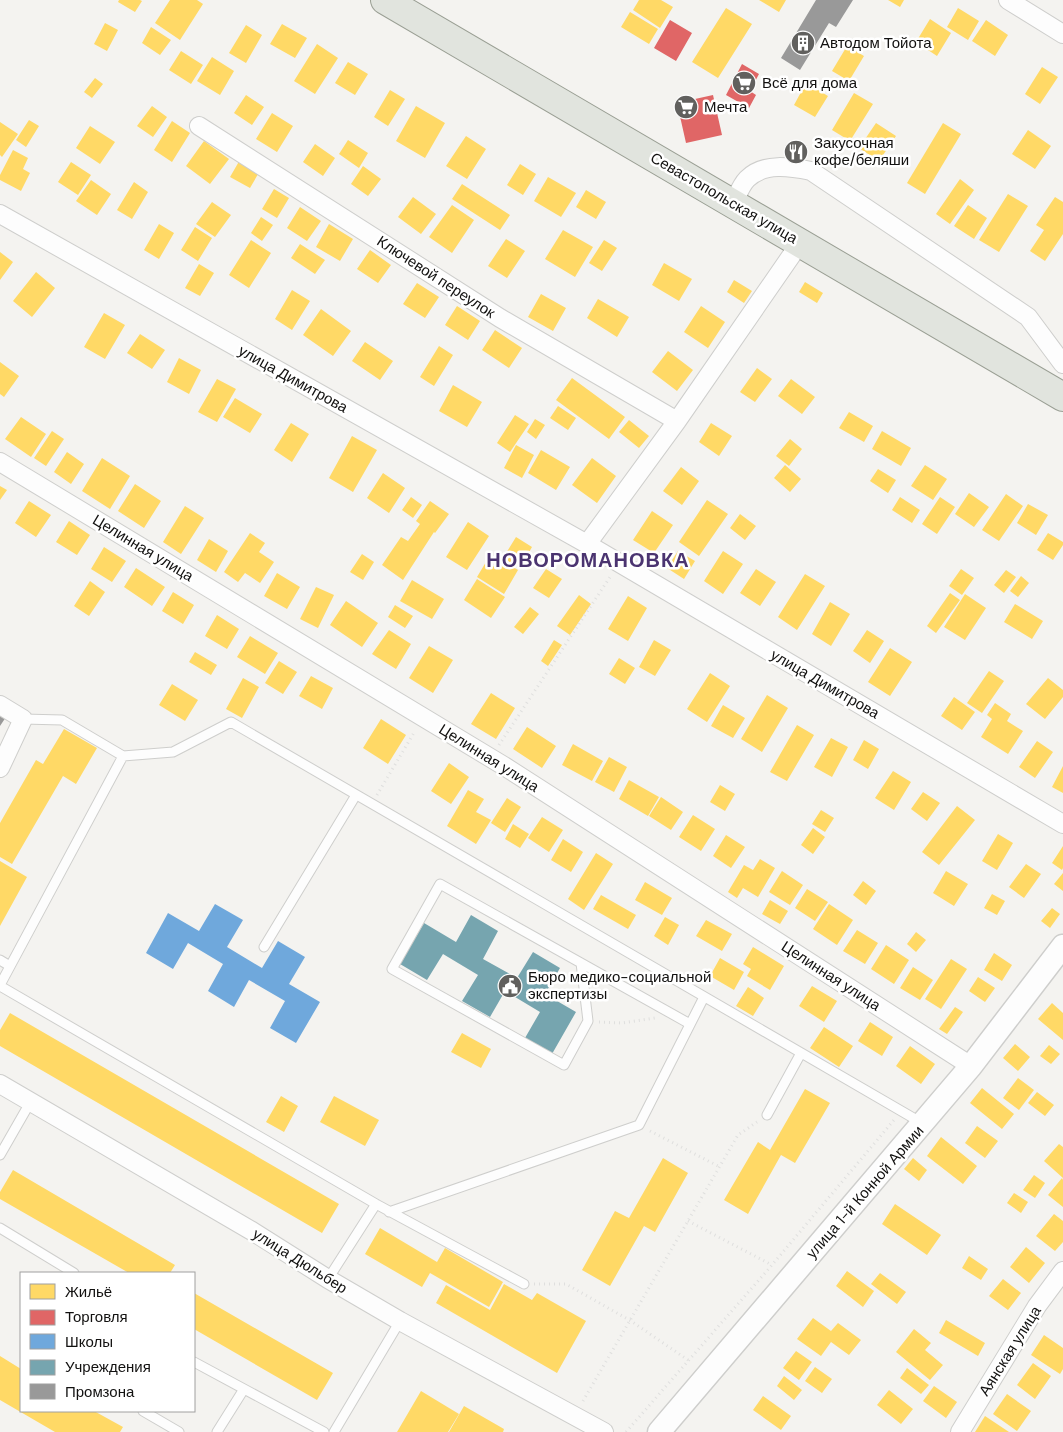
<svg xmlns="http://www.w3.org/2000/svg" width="1063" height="1432" font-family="'DM Sans',sans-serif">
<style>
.homes{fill:#ffd966}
.shops{fill:#e06666}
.schools{fill:#6fa8dc}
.public{fill:#76a5af}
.industry{fill:#999}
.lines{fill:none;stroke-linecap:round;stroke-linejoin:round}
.service-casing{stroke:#cececc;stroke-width:11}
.minor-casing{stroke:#cececc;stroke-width:20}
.tertiary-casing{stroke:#cececc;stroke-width:25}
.primary-casing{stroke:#9a9f94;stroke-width:30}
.path{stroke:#dfdfde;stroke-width:3;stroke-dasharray:1 4;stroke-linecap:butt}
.service{stroke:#fdfdfd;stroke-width:9}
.minor{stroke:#fdfdfd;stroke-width:18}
.tertiary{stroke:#fdfdfd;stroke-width:22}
.primary{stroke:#e1e4de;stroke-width:28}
.labels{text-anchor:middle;stroke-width:5;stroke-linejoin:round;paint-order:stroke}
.poi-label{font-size:15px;fill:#121110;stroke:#fff;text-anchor:start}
.street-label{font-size:15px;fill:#121110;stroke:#fff}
.district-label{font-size:20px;font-weight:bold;letter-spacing:1px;fill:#4b3470;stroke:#fff}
</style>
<rect width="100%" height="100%" fill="#f4f3f0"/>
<path class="homes" d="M119,0h21l2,1 -7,11 -17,-10z
M170,0h27l6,4 -23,36 -25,-17z
M639,0h22l12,7 -13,21 -27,-18z
M759,0h27l-7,12z
M888,0h16l-4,7z
M726,8l26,16 -34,54 -26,-16z
M958,8l21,13 -11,19 -21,-13z
M630,12l28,17 -9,15 -28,-17z
M930,19l21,14 -14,23 -21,-14z
M986,20l22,15 -13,21 -23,-15z
M105,23l13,7 -11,21 -13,-7z
M282,24l25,14 -12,20 -25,-14z
M246,25l16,10 -16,28 -17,-10z
M151,27l20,13 -11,15 -18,-12z
M317,44l21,14 -23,36 -21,-13z
M847,46l17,10 -15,25 -17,-10z
M181,51l22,14 -12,19 -22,-14z
M212,57l22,14 -14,24 -23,-14z
M348,62l20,12 -13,21 -20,-12z
M1042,67l16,10 -18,27 -15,-10z
M95,78l8,6 -11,14 -8,-6z
M806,83l22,13 -13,21 -21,-12z
M390,90l15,9 -17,27 -14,-9z
M854,93l19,11 -23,37 -18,-11z
M246,95l18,12 -12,18 -18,-12z
M152,106l15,11 -14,20 -16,-11z
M416,106l29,17 -20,35 -29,-17z
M272,113l21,13 -16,26 -21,-13z
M29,120l10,6 -13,21 -10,-7z
M172,121l18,12 -18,29 -18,-12z
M0,122l18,12 -16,23 -2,-2z
M876,123l20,13 -17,25 -20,-13z
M943,123l18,11 -36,60 -18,-11z
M90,126l25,16 -15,22 -24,-16z
M1028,130l23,16 -16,23 -23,-15z
M466,136l20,13 -19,30 -21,-13z
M348,140l20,13 -9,15 -20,-14z
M204,141l25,18 -19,25 -24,-18z
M315,144l20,14 -12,18 -20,-14z
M13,150l15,8 -5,11 7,4 -9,18 -21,-11v-5z
M241,158l20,11 -11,19 -20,-11z
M71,162l20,13 -13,20 -20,-13z
M520,164l16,10 -13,21 -16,-10z
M363,166l18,13 -13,17 -17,-12z
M548,177l28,16 -15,24 -27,-16z
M960,179l14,11 -24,34 -14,-10z
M91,180l20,14 -14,21 -21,-14z
M134,182l14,10 -16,27 -15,-9z
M462,184l48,31 -10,15 -48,-31z
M274,189l15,9 -12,20 -15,-9z
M586,190l20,12 -10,17 -20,-12z
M1008,194l20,12 -29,46 -20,-12z
M413,197l23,17 -15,20 -23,-17z
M1055,197l8,5v32l-18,27 -15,-10 14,-21 -8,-5z
M212,202l19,13 -16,22 -19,-13z
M452,205l22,15 -22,33 -23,-16z
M968,205l19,13 -13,21 -20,-13z
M300,207l21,14 -14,20 -20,-13z
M261,217l12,8 -11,16 -11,-8z
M159,224l15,9 -15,26 -15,-9z
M329,224l24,15 -13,22 -24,-14z
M195,227l17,11 -14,23 -17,-11z
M563,230l30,17 -18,30 -30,-18z
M506,239l19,12 -18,27 -19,-12z
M251,240l20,13 -22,35 -20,-13z
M604,240l13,8 -15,23 -13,-8z
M300,244l25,16 -10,14 -24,-16z
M370,250l21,15 -13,18 -21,-14z
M0,252l13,10 -13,18z
M664,263l28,16 -13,22 -27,-16z
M199,264l15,9 -14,23 -15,-8z
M36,272l19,16 -23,29 -19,-16z
M734,280l18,11 -8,12 -17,-11z
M805,282l18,11 -6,10 -18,-11z
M417,283l22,14 -14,21 -22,-14z
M292,290l18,11 -18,29 -17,-11z
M541,294l25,14 -13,23 -25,-14z
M598,299l31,18 -12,20 -30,-19z
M457,306l23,15 -12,19 -23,-15z
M701,306l24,16 -17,26 -24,-16z
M321,309l30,22 -18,25 -30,-21z
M104,313l21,12 -20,34 -21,-12z
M495,330l27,18 -13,20 -27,-18z
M140,334l25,16 -13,19 -25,-16z
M365,342l28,19 -13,19 -28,-19z
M439,346l14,9 -19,31 -14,-9z
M668,351l25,19 -16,21 -25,-19z
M179,358l22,12 -12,24 -22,-12z
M0,362l19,14 -15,21 -4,-3z
M757,368l15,11 -17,23 -15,-10z
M572,378l53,39 -16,22 -53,-39z
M217,379l19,10 -19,33 -19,-10z
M791,379l24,18 -13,17 -24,-18z
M453,385l29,17 -15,25 -28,-16z
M235,398l27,16 -12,19 -27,-16z
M558,406l18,12 -8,12 -18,-12z
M849,412l24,14 -9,16 -25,-14z
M515,415l14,9 -19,28 -13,-9z
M21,417l25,17 -15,23 -26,-18z
M535,419l10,6 -9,14 -9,-7z
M629,420l20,16 -10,12 -20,-16z
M291,423l18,11 -17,28 -18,-12z
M711,423l21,13 -13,20 -20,-14z
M52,431l12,8 -18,27 -12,-8z
M882,431l29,17 -10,18 -29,-17z
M352,436l25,14 -24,42 -24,-14z
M790,439l12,10 -13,17 -13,-10z
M516,445l18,10 -12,23 -18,-10z
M541,450l29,17 -14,23 -28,-17z
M67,452l17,12 -13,20 -17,-12z
M102,458l28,18 -20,33 -28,-18z
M592,458l24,18 -19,27 -25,-18z
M785,465l16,14 -11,13 -16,-14z
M925,465l22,14 -14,21 -22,-14z
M681,467l18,14 -17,24 -19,-14z
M878,469l18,11 -8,13 -18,-12z
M383,473l22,15 -16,25 -22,-15z
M135,484l26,17 -17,27 -26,-17z
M0,486l7,4 -7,10z
M969,493l20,14 -15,20 -19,-13z
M1006,494l17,12 -24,35 -17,-11z
M411,497l11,8 -9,13 -11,-8z
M900,497l20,13 -8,13 -20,-13z
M940,497l15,10 -18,27 -15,-10z
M707,500l21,14 -29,42 -20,-14z
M29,501l22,14 -15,22 -21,-14z
M430,501l19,13 -14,19 -1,-1 -31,48 -21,-15 19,-28 7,4 12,-17 -4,-3z
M1028,504l20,11 -12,20 -19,-12z
M185,506l19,12 -23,36 -18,-12z
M652,511l21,14 -19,28 -21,-13z
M740,514l16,12 -11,14 -15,-12z
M69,521l21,14 -13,20 -21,-13z
M468,522l21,14 -22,34 -21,-13z
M250,533l15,10 -6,9 15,10 -14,21 -15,-10 -7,9 -14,-10z
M1048,533l15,9v3l-10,15 -16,-10z
M516,537l16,10 -12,21 -17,-10z
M209,539l19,12 -12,21 -19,-12z
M104,547l22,14 -14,21 -21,-13z
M678,551l17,10 -11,18 -17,-11z
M723,551l20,13 -20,30 -19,-13z
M362,554l12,8 -11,18 -13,-8z
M501,560l17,10 -14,24 -27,-17 9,-15 10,6z
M136,568l29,19 -13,19 -28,-19z
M546,569l16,10 -13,19 -16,-10z
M756,569l20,13 -16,24 -20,-13z
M961,569l13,9 -12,17 -13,-9z
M1006,570l10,7 -12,16 -10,-8z
M277,573l23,14 -13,22 -23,-13z
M805,574l20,12 -28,44 -19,-13z
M1021,576l8,7 -11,14 -8,-6z
M477,579l28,18 -14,21 -27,-18z
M412,580l32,19 -12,20 -32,-18z
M90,581l15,11 -16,24 -15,-10z
M316,587l18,8 -16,33 -18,-9z
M173,592l21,13 -11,19 -21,-13z
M950,593l10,7 -24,33 -9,-7z
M965,594l21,14 -21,32 -21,-13z
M579,595l12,9 -21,31 -13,-9z
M628,596l19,12 -19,33 -20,-12z
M346,601l32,22 -16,24 -32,-22z
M830,602l20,12 -19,32 -19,-12z
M1015,604l28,17 -11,18 -28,-17z
M395,605l18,11 -8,12 -17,-11z
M530,607l9,7 -16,20 -9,-7z
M217,615l22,14 -12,20 -22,-13z
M389,630l22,14 -15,25 -24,-15z
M867,630l17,11 -14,22 -17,-12z
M250,636l28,17 -13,21 -28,-17z
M554,640l8,5 -14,21 -7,-5z
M654,640l17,10 -16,26 -16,-9z
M429,646l24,14 -20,33 -24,-15z
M890,648l22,14 -22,34 -22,-14z
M195,652l22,13 -6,10 -22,-13z
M619,658l16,10 -10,16 -16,-10z
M279,661l18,11 -14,22 -18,-11z
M989,671l15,10 -22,32 -15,-10z
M710,673l20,13 -23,36 -20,-13z
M311,676l22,12 -11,21 -23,-13z
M243,678l16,9 -17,31 -16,-9z
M1048,678l15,12v7l-18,22 -19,-15z
M172,684l26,16 -13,21 -26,-16z
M491,693l24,15 -19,31 -25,-15z
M767,695l21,13 -26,44 -21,-13z
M954,697l21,15 -13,18 -21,-14z
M995,703l16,11 -4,7 16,10 -15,23 -27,-17 11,-18 -5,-4z
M723,705l22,13 -12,20 -22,-12z
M381,719l25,16 -18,29 -25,-16z
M797,725l17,10 -27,46 -17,-9z
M527,727l29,19 -14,22 -29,-19z
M64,729l33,19 -21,36 -13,-8 -51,88 -12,-7v-34l36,-63 7,4z
M831,738l17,9 -16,30 -18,-10z
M864,740l15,9 -11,20 -15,-9z
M1037,741l16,11 -18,26 -16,-11z
M573,744l30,17 -11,20 -30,-16z
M609,757l18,10 -13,25 -19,-10z
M449,763l20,14 -18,27 -20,-13z
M1063,766v27l-11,-6z
M893,771l18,11 -17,28 -19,-12z
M629,780l30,17 -11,19 -29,-17z
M720,785l15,9 -10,17 -15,-9z
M468,790l16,9 -8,13 15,8 -15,24 -29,-18z
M923,792l17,11 -13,18 -16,-12z
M661,797l22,15 -12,18 -22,-14z
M507,798l14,9 -16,25 -14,-9z
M957,806l18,14 -36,45 -17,-13z
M821,810l13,8 -9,14 -13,-8z
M693,815l22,14 -14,22 -22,-14z
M542,817l21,13 -14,22 -21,-14z
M513,824l16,10 -9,14 -15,-9z
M813,828l12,9 -12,17 -12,-9z
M998,834l15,9 -16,27 -15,-9z
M726,835l19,12 -14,21 -18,-12z
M563,839l20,13 -12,20 -20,-12z
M1063,846v22l-1,2 -10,-7z
M596,853l17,11 -29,46 -16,-11z
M760,859l15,9 -17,29 -15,-9 -6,10 -9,-6 16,-27 9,5z
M0,861l27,16 -27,49z
M1026,864l15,10 -17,24 -15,-11z
M782,871l21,14 -13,20 -21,-13z
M946,871l22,13 -14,22 -21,-13z
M1063,873v18l-9,-7z
M863,881l13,10 -10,14 -13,-10z
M645,882l27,16 -10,17 -27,-15z
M807,889l21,13 -13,19 -20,-13z
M992,894l13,7 -8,14 -13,-7z
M601,895l35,20 -8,14 -35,-20z
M770,900l18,11 -8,13 -18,-10z
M829,904l24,16 -16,25 -24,-16z
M1052,908l8,6 -10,14 -9,-7z
M665,917l14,8 -11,20 -14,-9z
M706,920l26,14 -10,17 -26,-15z
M857,930l21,13 -13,21 -22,-13z
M916,932l10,8 -10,12 -9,-8z
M886,945l23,15 -15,24 -23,-15z
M753,947l31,19 -14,24 -23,-14 4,-7 -8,-5z
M994,953l18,12 -10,16 -18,-11z
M720,958l24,14 -10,18 -24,-14z
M951,959l16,10 -26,40 -16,-10z
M913,967l20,13 -13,20 -20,-12z
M978,977l17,11 -10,14 -16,-11z
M812,986l25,15 -13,21 -25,-16z
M748,987l16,11 -11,18 -17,-10z
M1052,1003l11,10v27l-25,-21z
M955,1007l8,5 -16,22 -8,-5z
M10,1013l329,191 -17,29 -322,-187v-16z
M870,1022l23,15 -11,19 -24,-15z
M824,1027l29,19 -14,21 -29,-19z
M462,1033l29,16 -10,19 -30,-16z
M1015,1044l15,13 -12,14 -15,-13z
M1049,1045l11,9 -9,10 -11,-8z
M910,1046l25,18 -14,20 -25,-18z
M1018,1078l16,12 -15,20 -16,-12z
M982,1088l32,26 -12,15 -32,-26z
M805,1089l25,14 -35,60 -14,-8 -33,59 -24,-14 34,-58 12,8z
M1037,1092l17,13 -9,11 -17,-13z
M281,1096l17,10 -14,26 -18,-10z
M334,1096l45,24 -14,26 -45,-24z
M977,1126l21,15 -13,17 -20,-15z
M941,1137l36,29 -14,18 -36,-28z
M1059,1144l4,3v31l-19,-17z
M663,1158l25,15 -33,59 -11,-6 -34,60 -28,-16 33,-59 14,7z
M913,1158l14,12 -8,11 -15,-12z
M13,1170l162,95 -5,8h-41l-129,-74v-7z
M1034,1175l11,8 -10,15 -12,-8z
M1062,1178l1,2v27l-15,-12z
M1014,1193l14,9 -7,11 -14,-10z
M895,1204l46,31 -14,20 -45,-31z
M1054,1214l9,7v21l-8,9 -19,-15z
M380,1228l57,34 8,-14 58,34 -14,25 -59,-34 -8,14 -57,-33z
M1026,1247l19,16 -16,20 -19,-16z
M969,1256l19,13 -7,11 -19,-12z
M847,1271l27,20 -11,16 -27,-21z
M880,1273l26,19 -9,12 -26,-20z
M1003,1279l18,14 -13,17 -19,-14z
M504,1284l28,16 5,-7 49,28 -29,52 -121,-70 10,-18 44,25z
M194,1293l139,80 -16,27 -123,-71z
M813,1318l18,13 7,-8 23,17 -12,15 -18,-13 -10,14 -24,-17z
M946,1320l39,23 -7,13 -39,-23z
M914,1329l17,14 -6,7 18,15 -13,15 -34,-28z
M1044,1335l19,13v21l-3,5 -29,-19z
M796,1351l16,11 -13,18 -16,-12z
M0,1356l21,13v42h73l29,16 -3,5h-65l-55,-32z
M1033,1363l18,13 -16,23 -18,-14z
M815,1367l17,12 -10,14 -17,-12z
M907,1368l22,17 -8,9 -21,-16z
M784,1376l18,14 -8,10 -17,-14z
M934,1386l23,16 -11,16 -23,-17z
M889,1390l24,19 -12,15 -24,-19z
M421,1391l38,23 -11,18h-51z
M1007,1394l24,17 -14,20 -24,-17z
M763,1396l28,20 -10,14 -28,-20z
M464,1406l40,23 -1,3h-54z
M985,1416l24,16h-34z"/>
<path class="shops" d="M670,20l22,13 -16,28 -22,-13z
M742,64l17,10 -9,17 6,4 -7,13 -23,-13z
M713,95l9,40 -36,8 -9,-40z"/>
<path class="schools" d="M215,904l28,16 -16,27 35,21 16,-27 27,16 -16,27 31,18 -24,41 -26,-15 15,-27 -36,-21 -15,27 -26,-16 15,-27 -35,-21 -15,26 -27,-16 22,-40 31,18z"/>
<path class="public" d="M471,915l27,16 -15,28 34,19 16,-26 27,16 -15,26 31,18 -24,42 -27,-16 15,-26 -35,-21 -15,26 -28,-16 16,-26 -35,-21 -16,26 -27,-16 24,-41 32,19z"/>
<path class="industry" d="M816,0h37l-17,27 -7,-4 -29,47 -19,-12z
M0,713l6,4 -6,9z"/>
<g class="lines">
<g class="service-casing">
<path id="service" d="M123,756l50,-4 58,-30 691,401
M264,947l92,-152
M0,960l10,6
M581,963l7,58 -24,44 -172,-96 48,-85 250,140
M0,985l123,-229 -61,-36 -39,-1
M0,986l376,218 148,80
M767,1115l34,-62
M0,1155l31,-54
M389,1212l250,-87 65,-128
M0,1228l74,45
M328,1279l48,-75
M194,1362l130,70
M143,1411l36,21
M217,1432l27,-43
M334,1432l66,-111"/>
</g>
<g class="minor-casing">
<path id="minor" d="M1008,0l55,34
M199,126l301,192 177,103
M733,204c4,-8 8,-19 14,-25 17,-17 44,-12 64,-8l217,146 35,47
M0,214l587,330 476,280
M0,462l504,304 467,300
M587,544l90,-123 123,-178
M0,705l23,14 -23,49
M0,1084l252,147 76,48 72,42 204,111
M960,1432l77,-126 26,-35"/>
</g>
<g class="tertiary-casing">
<path id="tertiary" d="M659,1432l312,-366 92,-120"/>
</g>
<g class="primary-casing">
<path id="primary" d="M385,0l678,397"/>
</g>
<path class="path" d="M499,745l111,-168
M377,795l38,-64
M599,1022l23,1 33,-5
M650,1131l70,36
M688,1221l84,44
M534,1284h32l65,37 57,39
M583,1401l155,-266 19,-13
M626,1432l146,-167 122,-145"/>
<use href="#service" class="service"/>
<use href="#minor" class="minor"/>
<use href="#tertiary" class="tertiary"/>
<use href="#primary" class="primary"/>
</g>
<defs>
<g id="building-disc" transform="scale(1.25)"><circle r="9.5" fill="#61605e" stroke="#fff"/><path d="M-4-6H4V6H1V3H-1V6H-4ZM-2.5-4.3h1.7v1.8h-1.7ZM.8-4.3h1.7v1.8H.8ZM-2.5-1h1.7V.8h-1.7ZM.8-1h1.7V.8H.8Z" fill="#fff"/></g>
<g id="supermarket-disc" transform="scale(1.25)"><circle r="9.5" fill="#61605e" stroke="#fff"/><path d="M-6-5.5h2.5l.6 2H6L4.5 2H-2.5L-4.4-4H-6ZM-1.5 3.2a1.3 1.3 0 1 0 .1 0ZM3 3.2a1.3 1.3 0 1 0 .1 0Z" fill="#fff"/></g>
<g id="restaurant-disc" transform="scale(1.25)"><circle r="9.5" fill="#61605e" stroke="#fff"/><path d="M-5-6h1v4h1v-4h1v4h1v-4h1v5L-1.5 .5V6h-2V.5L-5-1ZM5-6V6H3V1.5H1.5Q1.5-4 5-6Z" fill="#fff"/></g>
<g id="civic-disc" transform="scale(1.25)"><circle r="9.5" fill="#61605e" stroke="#fff"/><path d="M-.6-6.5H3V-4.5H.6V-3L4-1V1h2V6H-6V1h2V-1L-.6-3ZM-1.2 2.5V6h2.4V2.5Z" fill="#fff"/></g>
</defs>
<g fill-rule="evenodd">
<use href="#building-disc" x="803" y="43"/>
<use href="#supermarket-disc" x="744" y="83"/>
<use href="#supermarket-disc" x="686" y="107"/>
<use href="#restaurant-disc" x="796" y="152"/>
<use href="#civic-disc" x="510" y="986"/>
</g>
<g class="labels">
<g class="poi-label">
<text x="820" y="48">Автодом Тойота</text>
<text x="762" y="88">Всё для дома</text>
<text x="704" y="112">Мечта</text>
<text x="814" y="148">Закусочная<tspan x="814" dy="17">кофе/беляши</tspan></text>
<text x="528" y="982">Бюро медико-социальной<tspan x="528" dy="17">экспертизы</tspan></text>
</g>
<g class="street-label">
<text transform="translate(724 198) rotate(30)" y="5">Севастопольская улица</text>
<text transform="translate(436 277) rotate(33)" y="5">Ключевой переулок</text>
<text transform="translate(293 379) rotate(29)" y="5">улица Димитрова</text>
<text transform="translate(143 548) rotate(31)" y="5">Целинная улица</text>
<text transform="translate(825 684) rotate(30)" y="5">улица Димитрова</text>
<text transform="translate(489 758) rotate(32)" y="5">Целинная улица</text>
<text transform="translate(831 976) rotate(33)" y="5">Целинная улица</text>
<text transform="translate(865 1192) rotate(-49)" y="5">улица 1-й Конной Армии</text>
<text transform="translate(300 1261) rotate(32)" y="5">улица Дюльбер</text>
<text transform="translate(1010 1351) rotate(-58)" y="5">Аянская улица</text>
</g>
<g class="district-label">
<text x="588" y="567">НОВОРОМАНОВКА</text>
</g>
</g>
<rect x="20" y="1272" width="175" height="140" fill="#ffffff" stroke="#a0a09f"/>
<rect x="30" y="1284" width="25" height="15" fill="#ffd966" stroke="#a0a09f"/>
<text x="65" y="1297" font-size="15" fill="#121110">Жильё</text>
<rect x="30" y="1310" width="25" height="15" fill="#e06666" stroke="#a0a09f"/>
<text x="65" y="1322" font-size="15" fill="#121110">Торговля</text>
<rect x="30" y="1334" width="25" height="15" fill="#6fa8dc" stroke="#a0a09f"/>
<text x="65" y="1347" font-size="15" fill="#121110">Школы</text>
<rect x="30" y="1360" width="25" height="15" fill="#76a5af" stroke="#a0a09f"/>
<text x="65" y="1372" font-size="15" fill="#121110">Учреждения</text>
<rect x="30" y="1384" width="25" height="15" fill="#999999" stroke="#a0a09f"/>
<text x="65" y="1397" font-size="15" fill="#121110">Промзона</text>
</svg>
